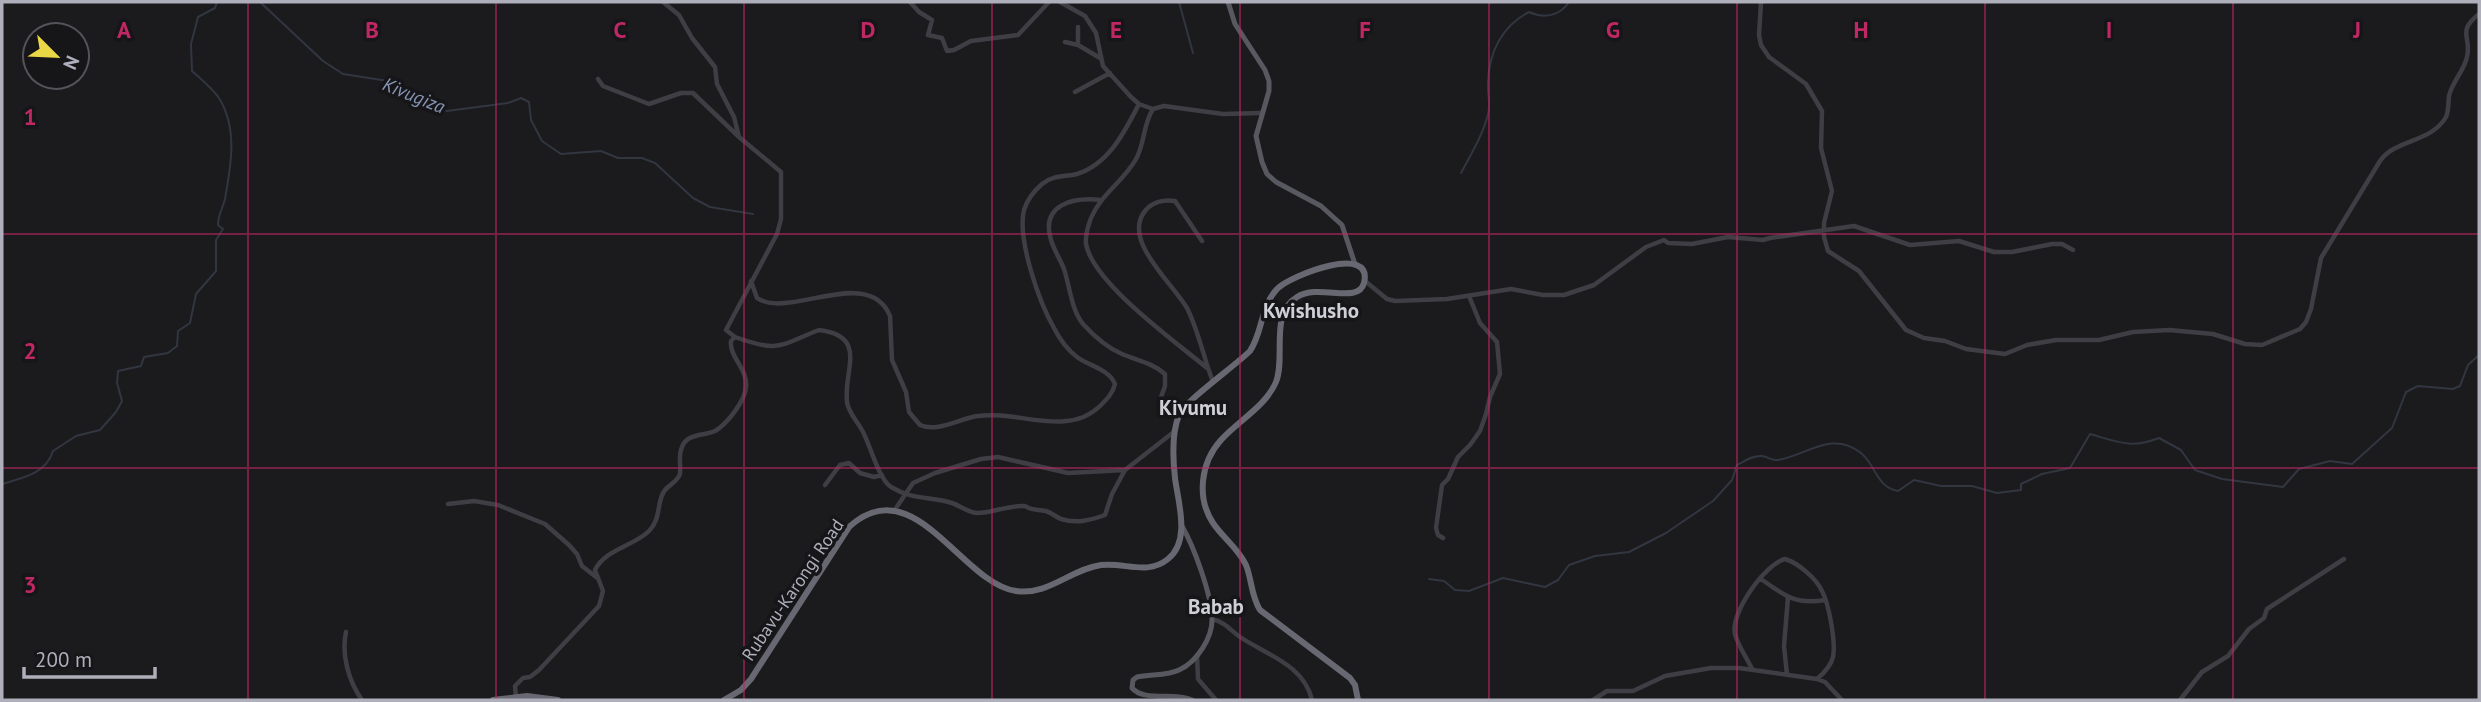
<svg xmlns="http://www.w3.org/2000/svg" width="2481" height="702" font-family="'PT Sans',sans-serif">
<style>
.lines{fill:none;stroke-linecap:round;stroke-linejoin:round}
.stream{stroke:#313641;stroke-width:2}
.minor{stroke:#3e3e44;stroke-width:4.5}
.major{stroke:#585860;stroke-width:5}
.highway{stroke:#686872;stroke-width:6}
.grid{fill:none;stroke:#c02765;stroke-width:2;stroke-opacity:0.55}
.labels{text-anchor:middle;stroke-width:7;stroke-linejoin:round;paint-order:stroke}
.street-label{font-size:18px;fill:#aeafbb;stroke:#161518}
.water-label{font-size:19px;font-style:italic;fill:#8795b4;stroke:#161518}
.quarter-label{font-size:21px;font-weight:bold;fill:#cfcfd8;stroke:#161518}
.grid-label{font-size:23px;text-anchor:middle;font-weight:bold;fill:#c02765;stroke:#161518;stroke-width:7;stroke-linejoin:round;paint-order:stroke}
</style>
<rect width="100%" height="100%" fill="#1b1b1d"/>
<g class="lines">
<path class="stream" d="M248,2h1
M260,2l63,59 20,13 45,7 30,11 15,12 14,7 61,-8 13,-5 8,4 2,18 11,21 19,13 40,-3 17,7h24l13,5 38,35 17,9 43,7
M1179,2l14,51
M1461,173c10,-19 22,-38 27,-59 3,-10 -1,-22 0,-32 1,-30 14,-56 41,-70 15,7 31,4 40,-10
M2,484c20,-6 44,-10 51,-33l23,-15 24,-6 16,-18 6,-11 -5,-18 1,-12 23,-5 3,-9 24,-4 9,-7 1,-15 12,-8 6,-29 20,-23v-31l7,-11 -5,-4c0,-11 5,-17 7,-26 6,-34 13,-70 -6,-101 -7,-10 -18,-19 -27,-27l-1,-27 7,-27 17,-9 2,-6
M1429,579l15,2 11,9 14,1 34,-13 42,9 13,-7 11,-15 26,-9 34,-4 37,-19 47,-32 19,-21 5,-15c8,-4 16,-10 25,-9 7,1 10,5 16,4 29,-5 54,-30 83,-7 15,12 15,34 37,38l16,-11 27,6h31l25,7 24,-3v-6l21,-10 28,-6 20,-34c28,8 41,15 69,4l22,12 14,20 27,9 61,8 16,-18 31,-8 22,3 40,-36 14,-36 12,-6 35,3 7,-3 8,-21 11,-10"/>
<path class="minor" d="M910,2l9,10 13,8 -4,15 14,3 5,13 7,-1 17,-9 47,-6 31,-33
M1060,2l25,14 11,17 7,33 28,31 8,7 14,5
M1761,2l-2,33 2,10 8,12 37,27 16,27 -1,37 11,43 -8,32v14l4,14 31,20 47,59 18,8 21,3 21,8 39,5 22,-9 29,-5h43l34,-8 36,-2 44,4 32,10 17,1 38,-16 6,-7 5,-13 10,-51 59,-97c15,-22 51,-18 66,-44 3,-6 2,-14 3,-21 3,-14 15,-25 18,-39 5,-20 -11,-25 12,-43
M1065,42l13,3 22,13
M1078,45v-18
M598,79l5,7 46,18 32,-11h12l45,43
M1075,92l35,-19
M1101,200c-27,-3 -61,4 -50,40 3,10 9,19 13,29 6,18 7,40 19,55 10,11 25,24 39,30 14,6 31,9 43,20v12l-5,14 19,15
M1202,241l-27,-40c-11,-2 -23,1 -30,10 -24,30 30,74 43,99 11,23 16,49 25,72
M751,281l6,17c31,22 112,-34 133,18l2,44 14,32 3,20 11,13c18,8 40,-7 58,-9 40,-6 89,22 122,-10 7,-7 13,-13 15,-22 -6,-15 -26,-18 -38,-27 -9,-7 -18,-19 -23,-29 -15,-26 -37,-89 -30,-118 3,-10 10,-19 18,-26 11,-9 23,-7 35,-10 32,-10 48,-43 62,-70
M1365,281l22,18 8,2 52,-2 64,-10 32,6h21l30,-10 52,-38 18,-7 4,3 24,1 36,-7 35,3 7,-2 84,-12 56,19 49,-4 35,11h18l40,-8h10l11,6
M735,337c45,16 43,9 84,-7 50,6 24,41 28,72 1,10 10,19 15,28 8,14 16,48 29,57 23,14 40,9 61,16 9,3 15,9 25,10 16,0 31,-8 48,-7 7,5 13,3 21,5 6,2 10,6 15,8 16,5 30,1 44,-4l7,-21 13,-24 50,-39
M1207,368c-31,-26 -114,-85 -121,-124 -1,-9 2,-18 5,-26 10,-24 33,-37 45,-59 9,-16 7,-35 17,-50l11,-3 59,8 38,-1
M825,485l15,-20 9,-2 11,10 14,4 8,-2
M448,504l26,-3 24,4 47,19 24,21 8,9 5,12 14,11
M894,511l19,-28 22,-10 46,-14 17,-2 70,16 57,-3
M1443,538l-5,-3 -2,-7 6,-43 6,-6 10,-22 12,-12 10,-14 6,-17 4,-17 10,-23 -3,-32 -17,-19 -11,-27
M1761,579c24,17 34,26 64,21
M1212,619c13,3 18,11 28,18 27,18 64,28 72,63
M346,632c-5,23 3,50 16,68
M1197,655l1,24 18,21
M1752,669c-5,-11 -14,-23 -17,-35 -5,-21 30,-70 50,-75 13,4 31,19 37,32 7,13 14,52 11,66 -2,9 -9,16 -16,22
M1787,675l-3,-29 4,-49
M516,697l-1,-11 8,-8 7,-1 9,-7 60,-64 4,-15 -8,-21c9,-20 39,-24 54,-39 13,-13 7,-30 16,-41 5,-6 12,-8 15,-16 1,-8 -2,-19 2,-27 5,-14 22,-11 33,-16 12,-7 30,-30 31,-44 2,-18 -17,-30 -15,-46l4,-4 -9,-7 51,-96 4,-15v-47l-42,-35 -5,-20 -17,-33 -2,-17 -23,-29 -13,-23 -16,-13
M1593,700l14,-9h26l32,-15 46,-8h28l78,11 8,3 17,18
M2180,700l22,-28 26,-16 21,-27 15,-11 3,-9 77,-50"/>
<path class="major" d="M1228,2l7,22 30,46 4,11v10l-13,45 6,26 5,12 9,8 45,24 21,19 13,39
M1182,526c12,21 29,67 30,92 1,19 -15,44 -33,52 -12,6 -29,4 -42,7l-4,3 -1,8c12,14 42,4 60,12"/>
<path class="highway" d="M493,700l34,-4 31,4
M724,700l17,-10 10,-11 98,-152c65,-59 112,56 167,64 32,5 55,-22 85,-26 24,-3 46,11 67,-6 23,-18 10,-57 7,-81 -2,-18 -3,-46 4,-63 7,-15 56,-49 71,-64 13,-19 10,-44 27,-62 14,-14 97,-46 87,-6 -6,22 -45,0 -67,14 -28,17 -11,60 -21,85 -10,24 -38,39 -55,58 -20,22 -25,57 -8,83 10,15 25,25 33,42 6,15 5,31 14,45l90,68 5,7 3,15"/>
</g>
<path class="grid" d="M248,2v698M496,2v698M744,2v698M992,2v698M1240,2v698M1489,2v698M1737,2v698M1985,2v698M2233,2v698M2,234h2477M2,468h2477"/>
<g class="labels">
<g class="street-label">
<text transform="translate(793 590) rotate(-56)" y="6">Rubavu-Karongi Road</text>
</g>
<g class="water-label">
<text transform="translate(414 95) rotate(22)" y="7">Kivugiza</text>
</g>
<g class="quarter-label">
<text x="1311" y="318">Kwishusho</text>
<text x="1193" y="415">Kivumu</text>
<text x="1216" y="614">Babab</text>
</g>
</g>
<g class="grid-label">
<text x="124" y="38">A</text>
<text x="372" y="38">B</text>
<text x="620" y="38">C</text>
<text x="868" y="38">D</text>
<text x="1116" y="38">E</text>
<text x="1365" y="38">F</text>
<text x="1613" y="38">G</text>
<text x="1861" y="38">H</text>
<text x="2109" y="38">I</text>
<text x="2357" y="38">J</text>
<text x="30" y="125">1</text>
<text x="30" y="359">2</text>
<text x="30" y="593">3</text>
</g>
<rect width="2481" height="702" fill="none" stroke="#aeafbb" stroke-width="7"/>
<g transform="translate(56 56) rotate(114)"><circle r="33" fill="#161518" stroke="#535359" stroke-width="2"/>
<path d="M0-5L12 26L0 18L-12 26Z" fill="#ead745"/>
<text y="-10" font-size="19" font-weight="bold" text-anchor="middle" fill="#aeafbb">N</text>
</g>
<path d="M24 667v10h131v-10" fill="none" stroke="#aeafbb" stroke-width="3.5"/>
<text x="35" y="667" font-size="21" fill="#aeafbb" stroke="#161518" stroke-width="5" paint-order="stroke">200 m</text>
</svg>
